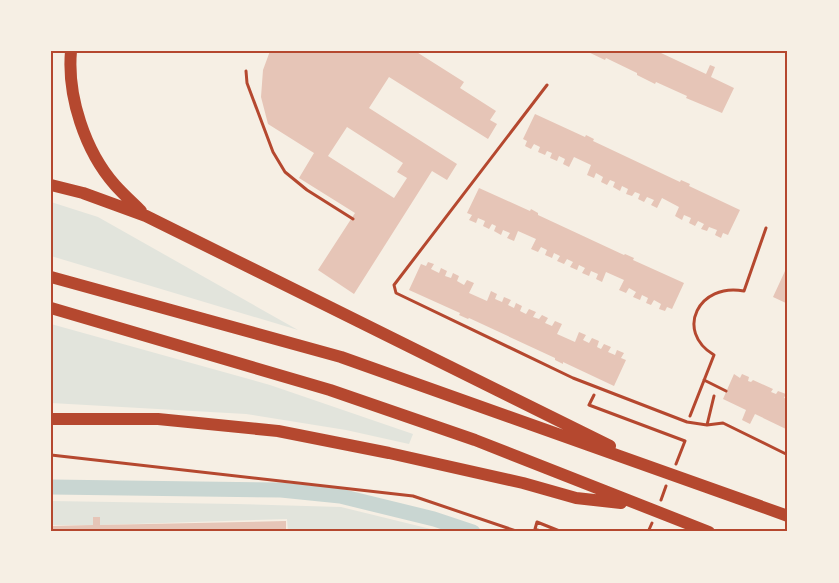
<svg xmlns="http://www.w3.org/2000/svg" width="839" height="583" font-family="'Sofia Sans Condensed',sans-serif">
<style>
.green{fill:#e2e4dc}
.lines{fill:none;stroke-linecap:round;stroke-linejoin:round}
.canal{stroke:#c9d6d2;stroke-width:15}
.building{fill:#e6c5b7;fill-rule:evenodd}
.path{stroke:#b5482f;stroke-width:3}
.service{stroke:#b5482f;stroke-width:3}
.motorway{stroke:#b5482f;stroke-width:12}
.neatline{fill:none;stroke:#b5482f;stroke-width:2}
</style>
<rect width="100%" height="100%" fill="#f6efe4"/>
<path class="green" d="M51,202l47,15 200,113 -247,-74z
M51,324l219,61 143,49 -4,10 -63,-14 -100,-16 -195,-11z
M51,501l185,3 105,3 102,25h-155l-1,-13 -187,6 -1,-8h-6v8h-42z"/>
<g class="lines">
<path class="canal" d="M51,487l230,3 59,6 94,23 39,13"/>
</g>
<path class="building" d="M270,51h145l49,31 -4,6 36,23 -6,9 7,4 -9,15 -99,-62 -20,31 88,56 -10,16 -15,-9 -78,123 -36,-24 37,-57 -56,-35 15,-25 -46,-29 -7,-27 2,-27zM347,127l56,36 -6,9 10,6 -13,20 -66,-42z
M586,51h76l-1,2 45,21 4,-9 5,2 -4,10 23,11 -12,25 -36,-15 1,-2 -31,-14 -1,2 -18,-9v-2l-31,-15 -1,2z
M535,114l50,23 1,-2 8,4 -1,2 87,41 1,-2 9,4 -1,2 51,24 -12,25 -5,-2 -2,5 -6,-3 2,-5 -8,-3 -2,4 -6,-2 3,-5 -6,-3 -3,5 -6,-3 2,-5 -7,-3 -2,5 -7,-4 4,-9 -17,-9 -5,10 -6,-3 3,-5 -7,-3 -3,5 -6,-3 2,-5 -5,-2 -3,4 -6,-2 2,-5 -6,-3 -2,5 -7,-4 2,-5 -5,-2 -3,5 -6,-3 2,-5 -7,-4 -2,5 -7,-3 4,-10 -17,-8 -5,10 -6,-3 2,-5 -6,-3 -2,5 -7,-3 2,-5 -5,-2 -2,4 -7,-3 2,-5 -6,-3 -3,5 -6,-3 2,-5 -4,-2z
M479,188l51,23 1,-2 7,4v2l86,40 1,-1 9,4 -1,2 51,23 -12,26 -5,-2 -2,4 -6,-2 2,-5 -7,-4 -3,5 -5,-2 2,-5 -6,-3 -2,5 -7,-3 3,-5 -7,-4 -3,5 -7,-3 5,-10 -18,-8 -4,10 -6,-3 2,-5 -7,-3 -2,5 -7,-3 3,-5 -6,-3 -2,5 -7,-3 3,-5 -6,-3 -3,5 -7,-3 3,-5 -6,-3 -2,5 -7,-3 2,-5 -6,-3 -3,5 -7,-3 5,-10 -18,-8 -4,10 -7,-3 3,-5 -7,-3 -2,5 -7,-4 2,-5 -4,-2 -3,5 -6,-3 2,-5 -7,-3 -2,5 -7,-3 3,-5 -5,-2z
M428,262l6,2 -3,5 8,4 2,-5 6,3 -2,5 6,2 2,-5 6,3 -2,5 7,4 3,-5 7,3 -5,10 18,8 4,-10 6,3 -2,5 7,3 2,-5 7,3 -3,5 6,3 2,-5 6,3 -2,5 6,3 3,-5 7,3 -3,5 6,2 3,-4 6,3 -3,5 7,3 3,-5 7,3 -5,10 18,8 4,-10 7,3 -3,5 6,3 3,-5 7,3 -2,6 4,2 3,-5 7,3 -3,5 7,3 2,-5 7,3 -3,5 5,2 -12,26 -51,-24v2l-8,-4v-2l-86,-40 -1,1 -9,-4 1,-2 -51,-23 12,-26 5,2z
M785,271l3,2v31l-15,-7z
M734,374l6,4 2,-4 7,3 -1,4 3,1 2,-2 20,9 -2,3 5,2 2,-3 8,3 -2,4 4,1v31l-33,-16 -5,10 -8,-4 4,-10 -23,-11z
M93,517h7v8l186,-4v11h-235v-6l42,-1z"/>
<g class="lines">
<path class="path" d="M704,380l22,11
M594,395l-5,10 96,36 -9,23
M690,416l24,-61c-40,-24 -15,-73 30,-64l22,-63
M51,455l362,41 106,36
M661,500l5,-14
M542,532l-7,-3 2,-7 25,10
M648,532l4,-9"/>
<path class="service" d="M246,71l1,12 26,69 12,20 22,18 46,29
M547,85l-153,200 2,8 177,85 114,44 20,3 16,-2 65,32
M707,425l7,-29"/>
<path class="motorway" d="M71,51c-4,45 14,100 44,134 8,9 18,18 26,26
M51,185l32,8 63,23 464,230
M51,277l290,80 447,159
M51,308l279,82 145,50 234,92
M51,419h107l120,12 111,22 134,30 53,15 45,5"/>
</g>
<rect width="839" height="583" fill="none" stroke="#f6efe4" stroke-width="105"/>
<rect x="52" y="52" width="734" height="478" class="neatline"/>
</svg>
